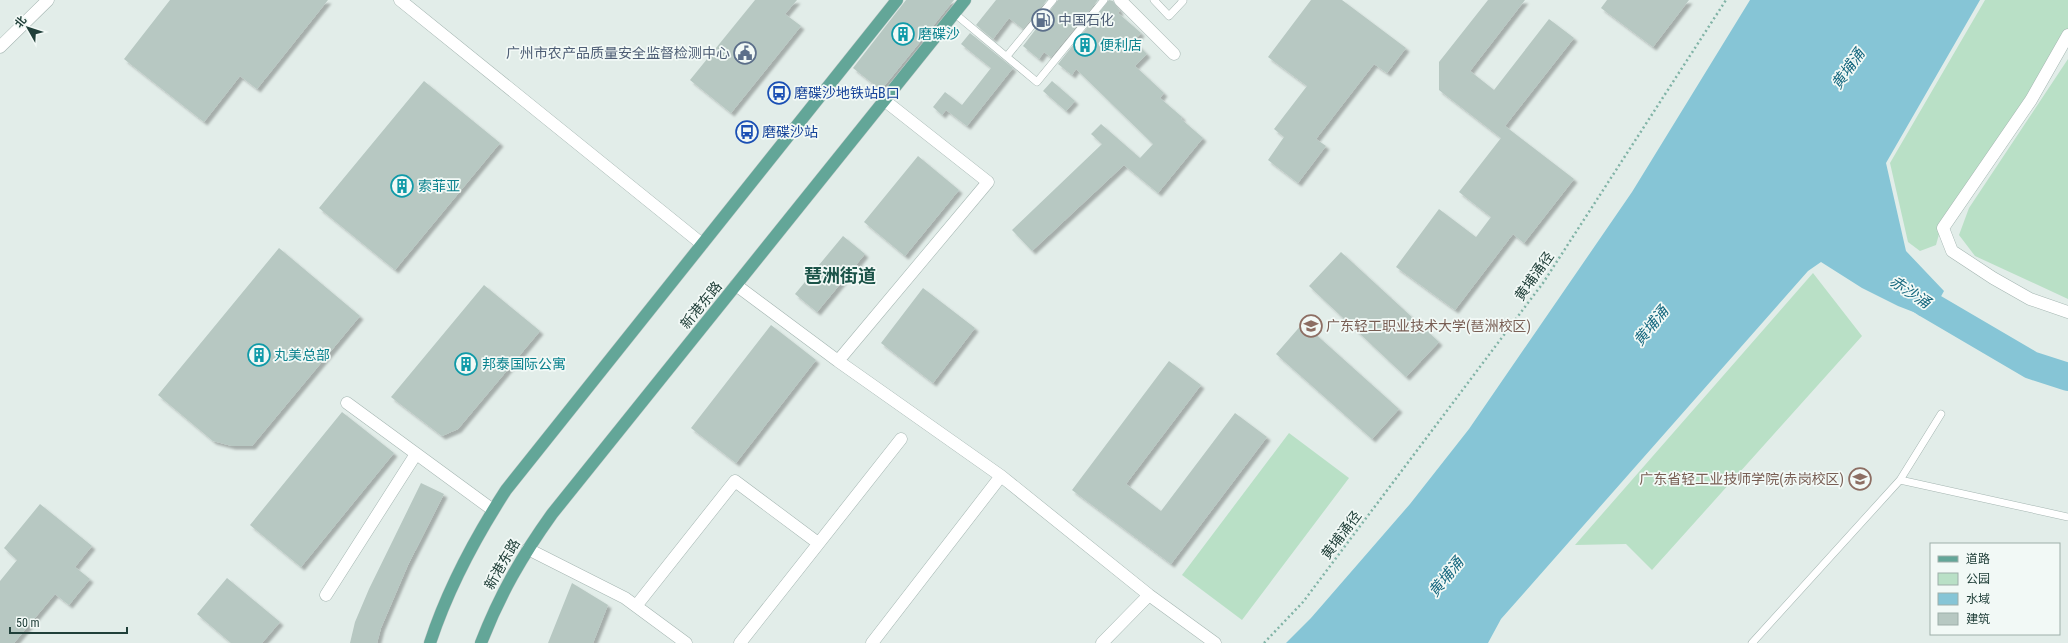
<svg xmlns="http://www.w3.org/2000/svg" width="2068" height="643" font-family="'Roboto Condensed','Noto Sans SC',sans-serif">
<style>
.green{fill:#b9e0c6}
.water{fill:#86c5d6}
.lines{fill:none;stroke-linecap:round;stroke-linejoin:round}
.river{stroke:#86c5d6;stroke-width:28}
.building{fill:#b7c8c2;filter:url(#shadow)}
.service-casing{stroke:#a4b5b1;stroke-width:8}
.minor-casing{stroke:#a4b5b1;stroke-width:13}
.tertiary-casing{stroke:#a4b5b1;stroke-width:13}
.primary-casing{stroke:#c1c9c8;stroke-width:13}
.path{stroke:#80b3a6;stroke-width:2.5;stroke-dasharray:2 3;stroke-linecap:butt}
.service{stroke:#fff;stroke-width:7}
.minor{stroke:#fff;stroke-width:12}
.tertiary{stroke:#fff;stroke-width:12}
.primary{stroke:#63a698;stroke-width:12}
.labels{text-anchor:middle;stroke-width:3.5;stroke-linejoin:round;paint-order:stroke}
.service-label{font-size:14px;fill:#4e5e75;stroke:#f2f9f6;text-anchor:start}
.culture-label{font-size:14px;fill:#0d838f;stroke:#f2f9f6;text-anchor:start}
.transit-label{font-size:14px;fill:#164399;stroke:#f2f9f6;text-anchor:start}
.street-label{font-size:14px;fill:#203f39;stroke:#f2f9f6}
.education-label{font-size:14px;fill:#785e54;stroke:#f2f9f6;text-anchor:start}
.water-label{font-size:15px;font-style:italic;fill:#16687f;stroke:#f2f9f6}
.district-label{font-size:18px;font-weight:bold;fill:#1b5348;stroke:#f2f9f6}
</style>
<defs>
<filter id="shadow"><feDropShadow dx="3.5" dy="3.5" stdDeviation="1" flood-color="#0004"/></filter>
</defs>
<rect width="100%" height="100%" fill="#e2ede9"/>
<path class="green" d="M1985,0h83v29l-38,67 -87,124 -7,25 -16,6 -12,-9 -18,-79z
M2068,59v240l-93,-43 -16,-21 10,-27z
M1813,273l49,63 -210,234 -26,-26 -51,1z
M1289,433l60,45 -107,142 -60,-45z"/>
<path class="water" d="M1750,0h230l-94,163 20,88 38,40 -15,27 -31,-12 -36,-18 -41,-26 -13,9 -307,348 -13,24h-202l25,-25 99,-114 59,-75 163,-237z"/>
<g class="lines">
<path class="river" d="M1903,288l24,16 104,61 37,12"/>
</g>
<path class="building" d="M170,0h158l-71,89 -17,-13 -36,46 -80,-63z
M755,0h42l-12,14 16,12 -70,87 -41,-33z
M906,0h48l-73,90 -28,-22z
M996,0h51l-24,29 -14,-11 -16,21 -17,-14z
M1058,0h40l-47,57 -7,-5 -5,7 -16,-13z
M1109,0l4,1 7,10 -2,2 23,20 -7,8 13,13 -12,12 29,27 -4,5 22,19 -1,2 22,19 -45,55 -34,-28 -92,86 -20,-21 90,-86 -11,-10 10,-10 39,34 13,-14 -77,-75 -4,6 -14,-11z
M1311,0h31l64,48 -19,25 -13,-9 -58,75 10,7 -28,37 -30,-23 16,-23 -10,-8 33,-43 -39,-29z
M1488,0h37l-55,71 24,19 55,-71 25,19 -69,88 69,53 -50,64 -11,-9 -58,76 -59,-43 43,-58 37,28 15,-20 -32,-25 42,-54 -62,-48v-28z
M1607,0h82l-36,47 -52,-39z
M970,33l43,35 -46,58 -21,-16 -4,5 -9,-8 12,-15 17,13 29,-37 -30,-24z
M424,81l76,62 -105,127 -76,-62z
M1052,81l23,20 -9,10 -23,-20z
M918,156l41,34 -54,66 -41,-34z
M843,236l22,18 -48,58 -22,-18z
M279,248l81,68 -108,130h-20l-19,-5 -55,-46z
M1341,252l98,90 -33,35 -97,-91z
M484,285l56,46 -82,98 -16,7 -51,-39z
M923,288l52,40 -42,55 -52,-40z
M1303,323l96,86 -27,30 -96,-85z
M771,325l45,35 -80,103 -45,-35z
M1169,361l32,24 -75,99 35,27 74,-98 32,24 -96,127 -99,-74z
M342,412l52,41 -93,114 -51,-42z
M421,483l23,11 -36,71 -27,63 -4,15h-27l5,-21 14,-33z
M40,504l52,42 -17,21 15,12 -21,26 -14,-11 -41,49h-14v-62l17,-21 -13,-12z
M227,578l53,44 -18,21h-31l-34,-29z
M572,583l36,22 -15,38h-45z"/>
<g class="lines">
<g class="service-casing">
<path id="service" d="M1154,0l15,16 14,-15 -1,-1
M954,13l83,69 67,-82
M1007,56l46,-56
M1900,480l168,37
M1752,643l148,-163 41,-66"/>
</g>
<g class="minor-casing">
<path id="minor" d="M1120,0l54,54
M2068,35l-37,65 -88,128 9,23 41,27 37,21 38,13
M736,285l102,76 163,115 148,119 66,48
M838,361l150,-179 -104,-82
M347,403l146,107
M528,549l97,49 61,45
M326,595l90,-141
M636,606l99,-125 83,62
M740,643l161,-204
M872,643l129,-167
M1102,643l47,-48"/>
</g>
<g class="tertiary-casing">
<path id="tertiary" d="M400,0l302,244
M0,47l48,-47"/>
</g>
<g class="primary-casing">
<path id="primary" d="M430,643c18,-55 45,-105 76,-153l391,-490
M481,643c19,-49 41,-87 71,-129l413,-514"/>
</g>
<path class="path" d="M1264,643l39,-41 240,-319 183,-283"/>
<use href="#service" class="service"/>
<use href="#minor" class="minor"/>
<use href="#tertiary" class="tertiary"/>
<use href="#primary" class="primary"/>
</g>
<defs>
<g id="fuel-ring" transform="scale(1.15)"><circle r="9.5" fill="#f2f9f6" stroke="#5c6f8a" stroke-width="1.5"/><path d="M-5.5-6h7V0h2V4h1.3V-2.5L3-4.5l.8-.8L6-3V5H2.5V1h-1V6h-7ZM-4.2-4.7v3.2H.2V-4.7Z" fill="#5c6f8a"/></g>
<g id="building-ring" transform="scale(1.15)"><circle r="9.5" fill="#f2f9f6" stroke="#0f9aa8" stroke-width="1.5"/><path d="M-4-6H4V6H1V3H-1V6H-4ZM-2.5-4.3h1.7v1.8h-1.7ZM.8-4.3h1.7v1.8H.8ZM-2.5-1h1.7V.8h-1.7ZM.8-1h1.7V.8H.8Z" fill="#0f9aa8"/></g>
<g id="civic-ring" transform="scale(1.15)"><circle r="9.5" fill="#f2f9f6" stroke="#5c6f8a" stroke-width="1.5"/><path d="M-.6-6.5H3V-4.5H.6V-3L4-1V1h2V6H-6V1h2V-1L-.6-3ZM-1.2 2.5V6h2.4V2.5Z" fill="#5c6f8a"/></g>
<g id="bus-ring" transform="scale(1.15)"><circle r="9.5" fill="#f2f9f6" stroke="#1a4fb4" stroke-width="1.5"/><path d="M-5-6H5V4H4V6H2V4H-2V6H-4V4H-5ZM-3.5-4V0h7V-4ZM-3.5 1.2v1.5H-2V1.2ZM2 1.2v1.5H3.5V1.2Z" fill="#1a4fb4"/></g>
<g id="university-ring" transform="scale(1.15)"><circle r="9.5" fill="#f2f9f6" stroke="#8d6e63" stroke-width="1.5"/><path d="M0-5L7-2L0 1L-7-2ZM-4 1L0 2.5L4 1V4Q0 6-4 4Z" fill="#8d6e63"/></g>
</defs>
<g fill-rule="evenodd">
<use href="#fuel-ring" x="1043" y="20"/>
<use href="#building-ring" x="903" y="34"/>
<use href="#building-ring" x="1085" y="45"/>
<use href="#civic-ring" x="745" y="53"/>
<use href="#bus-ring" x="779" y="93"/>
<use href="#bus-ring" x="747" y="132"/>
<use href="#building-ring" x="402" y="186"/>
<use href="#university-ring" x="1311" y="326"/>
<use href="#building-ring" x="259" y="355"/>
<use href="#building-ring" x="466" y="364"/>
<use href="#university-ring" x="1860" y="479"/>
</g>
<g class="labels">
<g class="service-label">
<text x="1058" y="25">中国石化</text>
<text x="730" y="58" text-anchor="end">广州市农产品质量安全监督检测中心</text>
</g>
<g class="culture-label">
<text x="918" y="39">磨碟沙</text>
<text x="1100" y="50">便利店</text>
<text x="418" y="191">索菲亚</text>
<text x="274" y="360">丸美总部</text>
<text x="482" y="369">邦泰国际公寓</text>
</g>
<g class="transit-label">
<text x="794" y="98">磨碟沙地铁站B口</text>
<text x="762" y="137">磨碟沙站</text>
</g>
<g class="street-label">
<text transform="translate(1534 276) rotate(-55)" y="5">黄埔涌径</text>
<text transform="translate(701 305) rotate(-51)" y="5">新港东路</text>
<text transform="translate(1341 535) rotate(-53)" y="5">黄埔涌径</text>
<text transform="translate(502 564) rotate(-60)" y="5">新港东路</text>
</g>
<g class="education-label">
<text x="1326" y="331">广东轻工职业技术大学(琶洲校区)</text>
<text x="1844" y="484" text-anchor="end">广东省轻工业技师学院(赤岗校区)</text>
</g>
<g class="water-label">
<text transform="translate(1848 69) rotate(-55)" y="5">黄埔涌</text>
<text transform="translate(1910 292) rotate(34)" y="5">赤沙涌</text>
<text transform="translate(1651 326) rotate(-51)" y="5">黄埔涌</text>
<text transform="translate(1446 577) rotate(-51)" y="5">黄埔涌</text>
</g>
<g class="district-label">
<text x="840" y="282">琶洲街道</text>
</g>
</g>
<rect x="1930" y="543" width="130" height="92" fill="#f2f9f6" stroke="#9eafaa"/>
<rect x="1938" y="556" width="20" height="6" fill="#63a698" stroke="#9eafaa"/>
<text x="1966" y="563" font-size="12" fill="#203f39">道路</text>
<rect x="1938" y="573" width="20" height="12" fill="#b9e0c6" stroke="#9eafaa"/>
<text x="1966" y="583" font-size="12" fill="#203f39">公园</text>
<rect x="1938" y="593" width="20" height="12" fill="#86c5d6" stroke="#9eafaa"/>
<text x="1966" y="603" font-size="12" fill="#203f39">水域</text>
<rect x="1938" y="613" width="20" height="12" fill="#b7c8c2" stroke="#9eafaa"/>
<text x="1966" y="623" font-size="12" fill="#203f39">建筑</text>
<g transform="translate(28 28) rotate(309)" stroke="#f2f9f6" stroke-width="3" paint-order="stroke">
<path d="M0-3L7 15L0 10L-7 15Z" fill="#203f39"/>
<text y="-6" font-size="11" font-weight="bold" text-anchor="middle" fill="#203f39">北</text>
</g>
<path d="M10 627v6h117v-6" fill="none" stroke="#203f39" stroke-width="2"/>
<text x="16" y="627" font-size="12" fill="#203f39" stroke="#f2f9f6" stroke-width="3" paint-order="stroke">50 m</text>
</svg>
